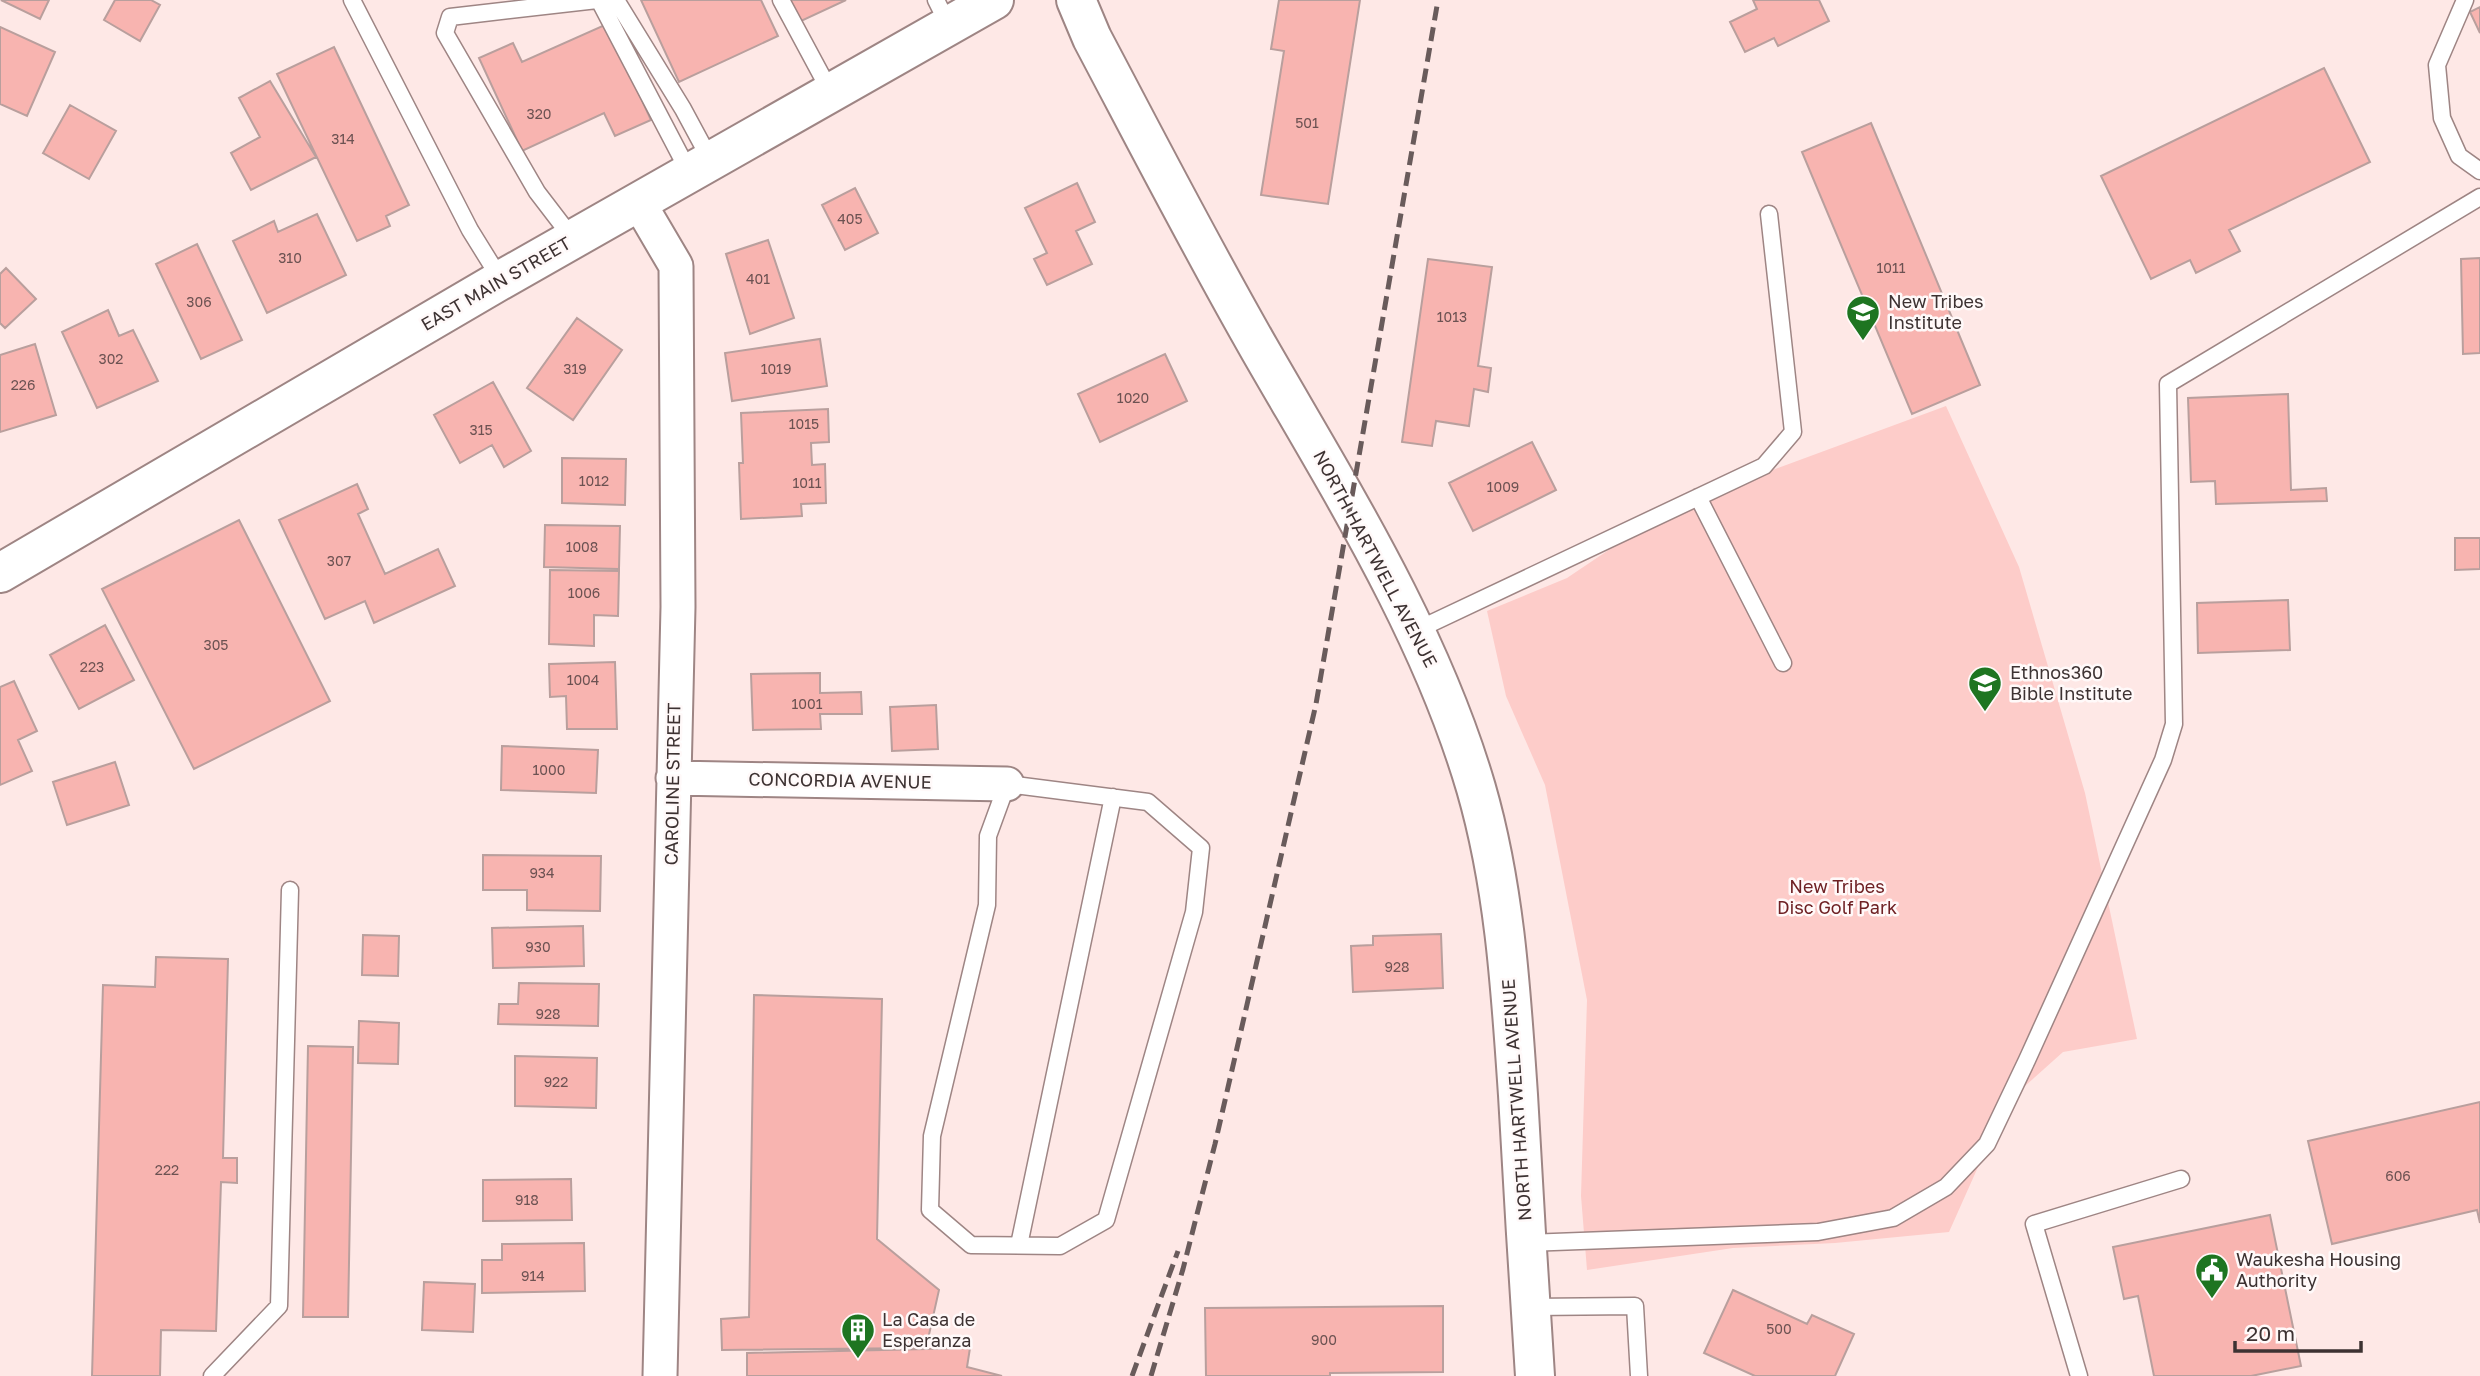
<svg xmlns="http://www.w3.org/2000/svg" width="2480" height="1376" font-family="'Golos Text',sans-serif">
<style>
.green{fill:#fdccc9}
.building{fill:#f8b4b0;stroke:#b99f9d;stroke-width:2}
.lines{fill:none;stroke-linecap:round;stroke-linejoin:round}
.lane-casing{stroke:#9e8584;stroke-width:19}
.street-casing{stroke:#9e8584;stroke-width:37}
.secondary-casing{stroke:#9e8584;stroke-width:42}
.lane{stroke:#fff;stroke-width:16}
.street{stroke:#fff;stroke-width:33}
.secondary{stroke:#fff;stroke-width:38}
.rail{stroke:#695b5b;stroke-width:5;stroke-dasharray:14 7;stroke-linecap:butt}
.labels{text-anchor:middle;stroke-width:5;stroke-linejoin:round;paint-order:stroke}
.number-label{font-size:14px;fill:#6c5252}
.street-label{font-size:18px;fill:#3d3232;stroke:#fff9f9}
.poi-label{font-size:18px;fill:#3d3232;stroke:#fff9f9;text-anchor:start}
.park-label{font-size:18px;fill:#6f2124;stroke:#fff9f9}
</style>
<rect width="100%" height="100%" fill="#fee8e6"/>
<path class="green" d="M1946,406l73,161 66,226 52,246 -74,13 -56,50 -58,130 -114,11 -102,5 -146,22 -6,-74 6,-196 -42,-215 -39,-89 -19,-85 80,-33 58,-39 80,-44z"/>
<path class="building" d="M1,0h48l-9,19z
M115,0h36l9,5 -20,36 -36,-21z
M641,0h120l17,36 -99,46z
M789,0h57l-47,22z
M1279,0h81l-32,204 -67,-9 23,-144 -13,-2z
M1753,0h66l10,21 -51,25 -4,-8 -29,14 -15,-30 27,-13z
M2480,7v26l-10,-21z
M607,24l44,96 -36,16 -11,-23 -82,38 -43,-93 34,-15 9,19z
M0,27l55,25 -28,64 -27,-12z
M334,47l75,158 -23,11 4,10 -33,15 -80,-167z
M2324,68l46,94 -141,68 11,21 -44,22 -6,-13 -39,19 -50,-103z
M270,81l46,76 -65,33 -20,-37 29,-16 -21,-39z
M70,105l46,26 -27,48 -46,-26z
M1871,123l109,262 -68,29 -110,-262z
M1077,183l18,39 -19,9 16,33 -45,21 -13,-26 13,-6 -22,-45z
M855,188l23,45 -33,17 -23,-45z
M317,214l29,61 -79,38 -34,-72 41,-20 4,11z
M768,240l26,78 -44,16 -24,-80z
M197,244l45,96 -41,19 -45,-95z
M2480,258v95l-17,1 -2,-95z
M1428,259l64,8 -14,99 13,2 -3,24 -14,-3 -5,37 -33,-5 -4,25 -30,-4z
M6,268l30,31 -31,29 -5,-5v-49z
M108,310l11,26 14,-6 25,51 -61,27 -35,-76z
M577,318l45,32 -49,70 -46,-32z
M820,339l7,47 -95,15 -7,-48z
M35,344l21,71 -56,17v-77z
M1165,354l22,47 -87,41 -22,-48z
M493,382l38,69 -27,16 -12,-22 -32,18 -26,-48z
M2288,394l3,96 35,-2 1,13 -111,3 -1,-23 -24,1 -3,-84z
M828,409l1,33 -18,1 1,22 13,-1 1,39 -25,1 1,12 -61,3 -2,-56h4l-2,-50z
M1532,442l24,48 -83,41 -24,-48z
M562,458l64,1 -1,46 -63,-2z
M357,484l11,25 -10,5 27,60 53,-25 17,37 -81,37 -9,-22 -40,18 -46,-99z
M239,520l91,181 -136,68 -92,-180z
M545,525l75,1 -1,43 -75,-2z
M2455,538h25v31l-25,1z
M550,570l69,1 -1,45 -24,-1v31l-45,-2z
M2288,600l2,50 -92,3 -1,-50z
M105,625l29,55 -55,29 -29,-54z
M615,662l2,67h-50l-1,-33 -16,1 -1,-33z
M820,673v20l41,-1 1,22h-42l1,15 -68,1 -2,-56z
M14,681l23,50 -19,9 14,31 -32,14v-98z
M936,705l2,44 -46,2 -2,-44z
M502,746l96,4 -2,43 -95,-3z
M115,762l14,43 -62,20 -14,-43z
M483,855l118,1 -1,55 -73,-1v-20h-44z
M583,926l1,40 -91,2 -1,-40z
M1441,934l2,54 -90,4 -2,-46 22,-1v-9z
M363,935l36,1 -1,40 -36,-1z
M156,957l72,2 -5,199h14v25l-16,-1 -5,149 -55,-1 -1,46h-68l11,-391 52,2z
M519,983l80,1 -1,42 -100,-2 1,-20h19z
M754,995l128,4 -5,240 62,51 -13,58 -204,2 -1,-31 28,-2z
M359,1021l40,2 -1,41 -40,-1z
M308,1046l45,1 -5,270h-45z
M515,1056l82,2 -1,50 -81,-2z
M2480,1102v121l-3,-13 -145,34 -24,-103z
M571,1179l1,41 -89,1v-41z
M2270,1215l31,151 -50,10h-97l-16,-80 -14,3 -11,-52z
M584,1243l1,48 -103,2v-33h20v-16z
M424,1282l51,2 -2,48 -51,-2z
M1733,1290l74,34 5,-9 42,19 -19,42h-80l-51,-23z
M1443,1306v66l-113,1v3h-124l-1,-68z
M970,1348l-3,19 35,9h-255v-23z"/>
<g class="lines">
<g class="lane-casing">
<path id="lane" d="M352,0l118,230 31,50
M599,0l91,174
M616,0l67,109 28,52
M781,0l50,93
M936,0l13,26
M2465,0l-28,65 5,53 17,38 21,15
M573,239l-36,-47 -92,-159 5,-16 147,-17
M1698,497l85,166
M1417,630l347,-164 29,-34 -24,-218
M1007,784l141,18 53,46 -7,64 -88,308 -46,26 -89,-1 -41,-35 2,-74 55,-231 1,-69z
M1527,1243l291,-11 75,-14 53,-31 41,-43 40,-84 136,-300 11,-36 -6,-340 312,-187
M1019,1245l94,-448
M1531,1307l104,-1 4,70
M212,1376l67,-70 11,-416
M2079,1376l-45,-152 147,-45"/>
</g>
<g class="street-casing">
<path id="street" d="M639,203l37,63 2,341 -18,769
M673,778l334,6"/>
</g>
<g class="secondary-casing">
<path id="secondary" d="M1076,0l16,38c55,104 109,209 168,312 81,141 170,281 216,438 29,100 35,204 42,307 5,94 11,187 17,281
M0,573l501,-293 493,-280"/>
</g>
<use href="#lane" class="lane"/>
<use href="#street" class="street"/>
<use href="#secondary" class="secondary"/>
<path class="rail" d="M1132,1376l46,-125
M1151,1376l32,-107 32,-125 101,-440 122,-704"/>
</g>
<defs>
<g id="school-pin" transform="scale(1.75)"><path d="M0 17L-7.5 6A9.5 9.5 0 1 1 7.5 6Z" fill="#1e7521" stroke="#fff9f9"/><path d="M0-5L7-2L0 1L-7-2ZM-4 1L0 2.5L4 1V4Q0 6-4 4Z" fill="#fff"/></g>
<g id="university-pin" transform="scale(1.75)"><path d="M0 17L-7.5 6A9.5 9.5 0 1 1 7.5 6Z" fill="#1e7521" stroke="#fff9f9"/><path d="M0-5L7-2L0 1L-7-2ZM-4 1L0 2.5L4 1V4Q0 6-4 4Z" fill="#fff"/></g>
<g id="civic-pin" transform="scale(1.75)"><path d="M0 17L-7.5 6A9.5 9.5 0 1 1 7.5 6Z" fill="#1e7521" stroke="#fff9f9"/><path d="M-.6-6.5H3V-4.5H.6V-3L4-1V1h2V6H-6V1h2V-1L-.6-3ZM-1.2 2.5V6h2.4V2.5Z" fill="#fff"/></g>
<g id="building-pin" transform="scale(1.75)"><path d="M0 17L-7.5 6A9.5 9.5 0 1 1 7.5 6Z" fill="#1e7521" stroke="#fff9f9"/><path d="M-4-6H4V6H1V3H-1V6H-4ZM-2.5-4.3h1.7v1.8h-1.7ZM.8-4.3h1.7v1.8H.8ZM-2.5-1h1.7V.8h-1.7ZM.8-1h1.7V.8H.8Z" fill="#fff"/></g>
</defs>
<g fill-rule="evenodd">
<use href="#school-pin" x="1863" y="312"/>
<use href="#university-pin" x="1985" y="683"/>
<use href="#civic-pin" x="2212" y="1270"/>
<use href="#building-pin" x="858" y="1330"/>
</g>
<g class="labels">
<g class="number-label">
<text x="539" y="119">320</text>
<text x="1307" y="128">501</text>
<text x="343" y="144">314</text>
<text x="850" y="224">405</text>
<text x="290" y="263">310</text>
<text x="1891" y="273">1011</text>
<text x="758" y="284">401</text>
<text x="199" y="307">306</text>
<text x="1452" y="322">1013</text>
<text x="111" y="364">302</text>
<text x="575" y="374">319</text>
<text x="776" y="374">1019</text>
<text x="23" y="390">226</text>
<text x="1133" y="403">1020</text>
<text x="804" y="429">1015</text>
<text x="481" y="435">315</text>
<text x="594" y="486">1012</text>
<text x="807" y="488">1011</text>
<text x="1503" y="492">1009</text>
<text x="582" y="552">1008</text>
<text x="339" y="566">307</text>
<text x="584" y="598">1006</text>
<text x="216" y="650">305</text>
<text x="92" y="672">223</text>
<text x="583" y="685">1004</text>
<text x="807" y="709">1001</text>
<text x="549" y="775">1000</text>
<text x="542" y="878">934</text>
<text x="538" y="952">930</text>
<text x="1397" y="972">928</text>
<text x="548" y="1019">928</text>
<text x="556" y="1087">922</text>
<text x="167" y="1175">222</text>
<text x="2398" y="1181">606</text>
<text x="527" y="1205">918</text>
<text x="533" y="1281">914</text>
<text x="1779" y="1334">500</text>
<text x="1324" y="1345">900</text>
</g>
<g class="street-label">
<text transform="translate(496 284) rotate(-30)" y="6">EAST MAIN STREET</text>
<text transform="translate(1375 559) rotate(62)" y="6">NORTH HARTWELL AVENUE</text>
<text transform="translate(840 781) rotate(1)" y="6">CONCORDIA AVENUE</text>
<text transform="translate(673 784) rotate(-89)" y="6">CAROLINE STREET</text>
<text transform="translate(1517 1100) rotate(-94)" y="6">NORTH HARTWELL AVENUE</text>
</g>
<g class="poi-label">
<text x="1888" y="308">New Tribes<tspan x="1888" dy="21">Institute</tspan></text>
<text x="2010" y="679">Ethnos360<tspan x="2010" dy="21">Bible Institute</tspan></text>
<text x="2236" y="1266">Waukesha Housing<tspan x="2236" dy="21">Authority</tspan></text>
<text x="882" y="1326">La Casa de<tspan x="882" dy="21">Esperanza</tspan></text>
</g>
<g class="park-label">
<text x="1837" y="893">New Tribes<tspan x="1837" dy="21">Disc Golf Park</tspan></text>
</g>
</g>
<path d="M2235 1341v10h126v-10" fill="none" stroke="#3d3232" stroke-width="3.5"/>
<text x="2246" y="1341" font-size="21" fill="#3d3232" stroke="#fff9f9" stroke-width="5" paint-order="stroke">20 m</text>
</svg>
